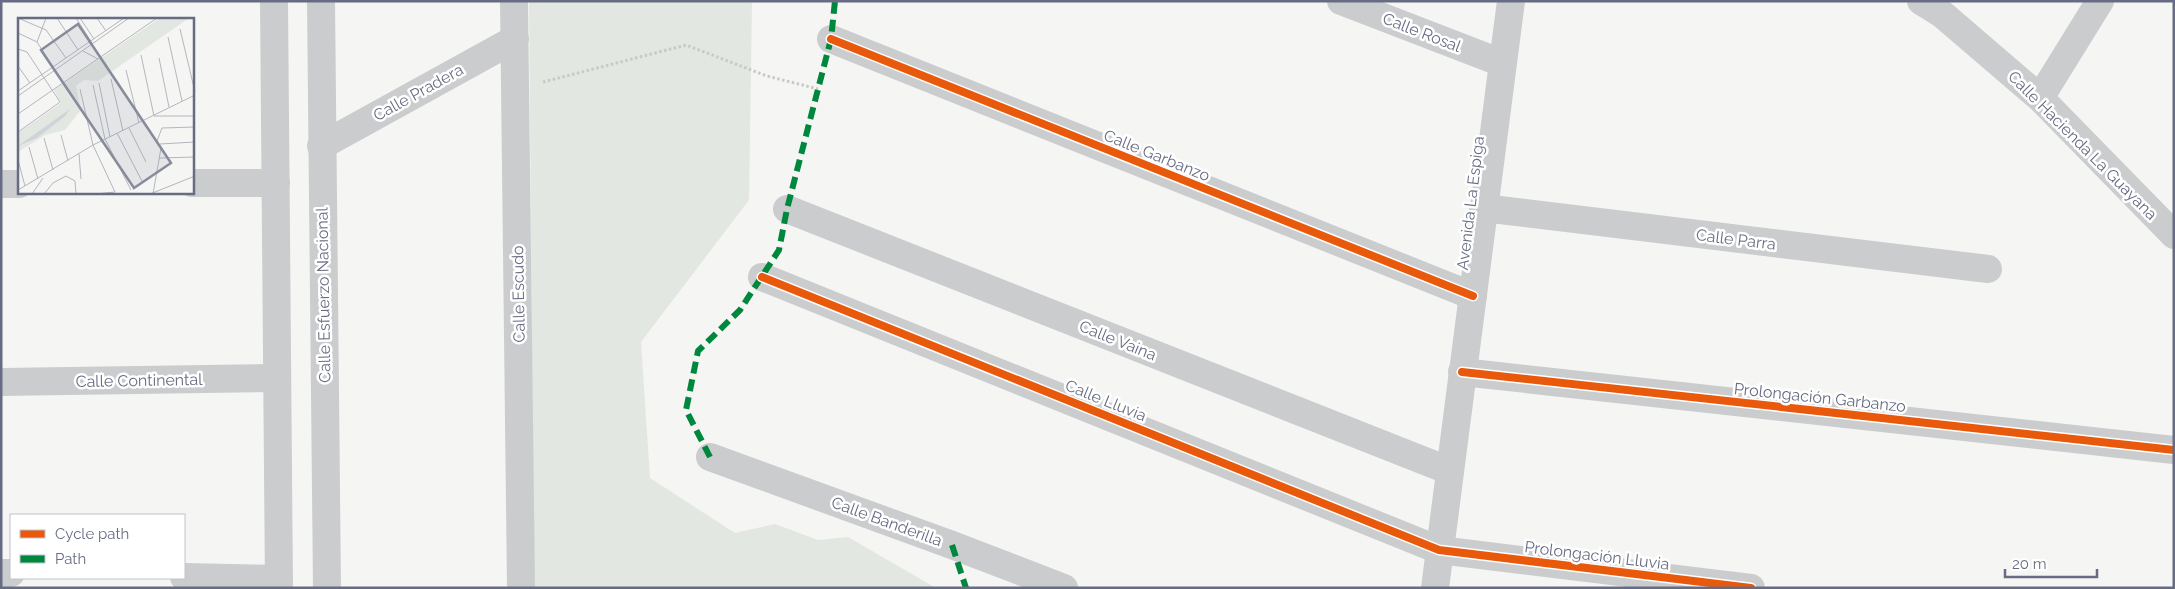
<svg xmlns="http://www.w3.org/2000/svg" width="2175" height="589" font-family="Raleway,sans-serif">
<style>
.green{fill:#e2e7e2}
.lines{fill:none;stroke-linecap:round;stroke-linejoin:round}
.path{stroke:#c9c9ca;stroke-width:3;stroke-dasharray:2.5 2.5;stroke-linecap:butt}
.minor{stroke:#cbccce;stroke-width:28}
.tertiary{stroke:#cbccce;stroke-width:28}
.quiet{stroke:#00873e;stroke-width:6;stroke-dasharray:12 6;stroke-linecap:butt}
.cycleway-casing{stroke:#fff;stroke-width:11}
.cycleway{stroke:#e8590c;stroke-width:8}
.labels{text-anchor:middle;stroke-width:5;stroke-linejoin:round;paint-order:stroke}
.street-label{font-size:16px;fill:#676c82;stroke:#fff}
.inset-road{fill:none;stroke:#b4b6bf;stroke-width:1}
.view{fill:#888b9c;fill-opacity:0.15;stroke:#888b9c;stroke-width:2.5}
.inset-edge{fill:none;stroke:#676c82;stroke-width:2.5}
</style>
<rect width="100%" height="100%" fill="#f5f5f4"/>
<path class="green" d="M529,1h223l-3,199 -108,142 9,136 85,55 40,-9 43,16 30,-3 88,51h-402z"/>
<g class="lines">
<path class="path" d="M543,82l143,-37 81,31 51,13"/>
<path class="minor" d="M514,1l7,587
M1341,1l161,62
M1921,1l21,13 98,84 134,137
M831,39l642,257
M2040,98l60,-97
M321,146l194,-107
M192,183h84
M1,184h18
M1483,208l505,61
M787,209l663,262
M762,277l677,273 312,38
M1462,372l712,78
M1,382l276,-4
M710,457l242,88 112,43
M1,573h10
M184,577l95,2"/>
<path class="tertiary" d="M274,1l5,587
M321,1l6,587
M1435,588l76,-587"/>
<path class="quiet" d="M710,457l-24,-47 12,-59 42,-41 39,-60 8,-41 44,-170 4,-38
M952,545l14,43"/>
<g class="cycleway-casing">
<path id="cycleway" d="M831,39l642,257
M762,277l677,273 312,38
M1462,372l712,78"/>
</g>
<use href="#cycleway" class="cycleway"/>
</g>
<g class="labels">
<g class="street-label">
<text transform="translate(1422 32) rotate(21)" y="6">Calle Rosal</text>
<text transform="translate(418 92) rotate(-29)" y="6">Calle Pradera</text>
<text transform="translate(2083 145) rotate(45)" y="6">Calle Hacienda La Guayana</text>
<text transform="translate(1157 155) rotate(22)" y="6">Calle Garbanzo</text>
<text transform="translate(1470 203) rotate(-83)" y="6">Avenida La Espiga</text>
<text transform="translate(1736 239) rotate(7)" y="6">Calle Parra</text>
<text transform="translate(518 294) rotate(-91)" y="6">Calle Escudo</text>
<text transform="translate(323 295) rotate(-91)" y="6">Calle Esfuerzo Nacional</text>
<text transform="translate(1118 340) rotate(22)" y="6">Calle Vaina</text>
<text transform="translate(139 380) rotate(-1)" y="6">Calle Continental</text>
<text transform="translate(1820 397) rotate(6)" y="6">Prolongación Garbanzo</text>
<text transform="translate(1106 400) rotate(22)" y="6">Calle Lluvia</text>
<text transform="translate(887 521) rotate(20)" y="6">Calle Banderilla</text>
<text transform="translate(1597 555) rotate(7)" y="6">Prolongación Lluvia</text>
</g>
</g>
<g transform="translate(18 18)">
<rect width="176" height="176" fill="#f5f5f4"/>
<path d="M142,0h29l-91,63 -14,-1 -8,6 5,24 -16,20 -20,5 -27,17v-19l43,-30 -7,-13z" fill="#e2e7e2"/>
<path d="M52,91l-5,7 -28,22 -19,8z" fill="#d0d3d9"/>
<path class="inset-road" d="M0,0l28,12 20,28M39,0l21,32M58,0l16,25M62,0l14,21M79,0l9,13M162,11l15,63M0,15l19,9 16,25M150,19l14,64M19,24l9,-24M0,31l9,3 33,50 -42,30M65,33l15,8M123,37l13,61h41M141,40l10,49M0,48l12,17M108,52l13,53M93,61l12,52M81,65l11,54M75,67l12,54 26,51M62,71l13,56 22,47 -20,2M0,73l106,-73M0,78l111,-78M0,96l139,-96M111,110l17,34M99,115l26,50M43,117l7,26M26,120l9,32M142,126l35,-2M11,129l9,32M61,136l2,25M141,140l36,-1M0,142l7,26M0,172l75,-45 102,-50M14,176l11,-16M26,176l9,-11 13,-7 9,5 1,13M132,176l45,-18M135,176l8,-46 -4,-7 5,-13 33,-1"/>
<path class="view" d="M60,6l93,139 -37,25 -93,-138z"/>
<rect width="176" height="176" class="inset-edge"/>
</g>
<rect width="2175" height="589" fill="none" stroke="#676c82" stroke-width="5"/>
<rect x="10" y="514" width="175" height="65" fill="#ffffff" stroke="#c2c4cd"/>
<rect x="20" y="530" width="25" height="8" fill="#e8590c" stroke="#c2c4cd"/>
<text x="55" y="539" font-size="15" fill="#676c82">Cycle path</text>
<rect x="20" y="555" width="25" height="8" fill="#00873e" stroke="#c2c4cd"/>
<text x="55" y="564" font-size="15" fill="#676c82">Path</text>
<path d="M2005 569v8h92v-8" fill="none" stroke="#676c82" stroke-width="2.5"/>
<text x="2012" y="569" font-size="15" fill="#676c82" stroke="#ffffff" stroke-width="4" paint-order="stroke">20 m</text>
</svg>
